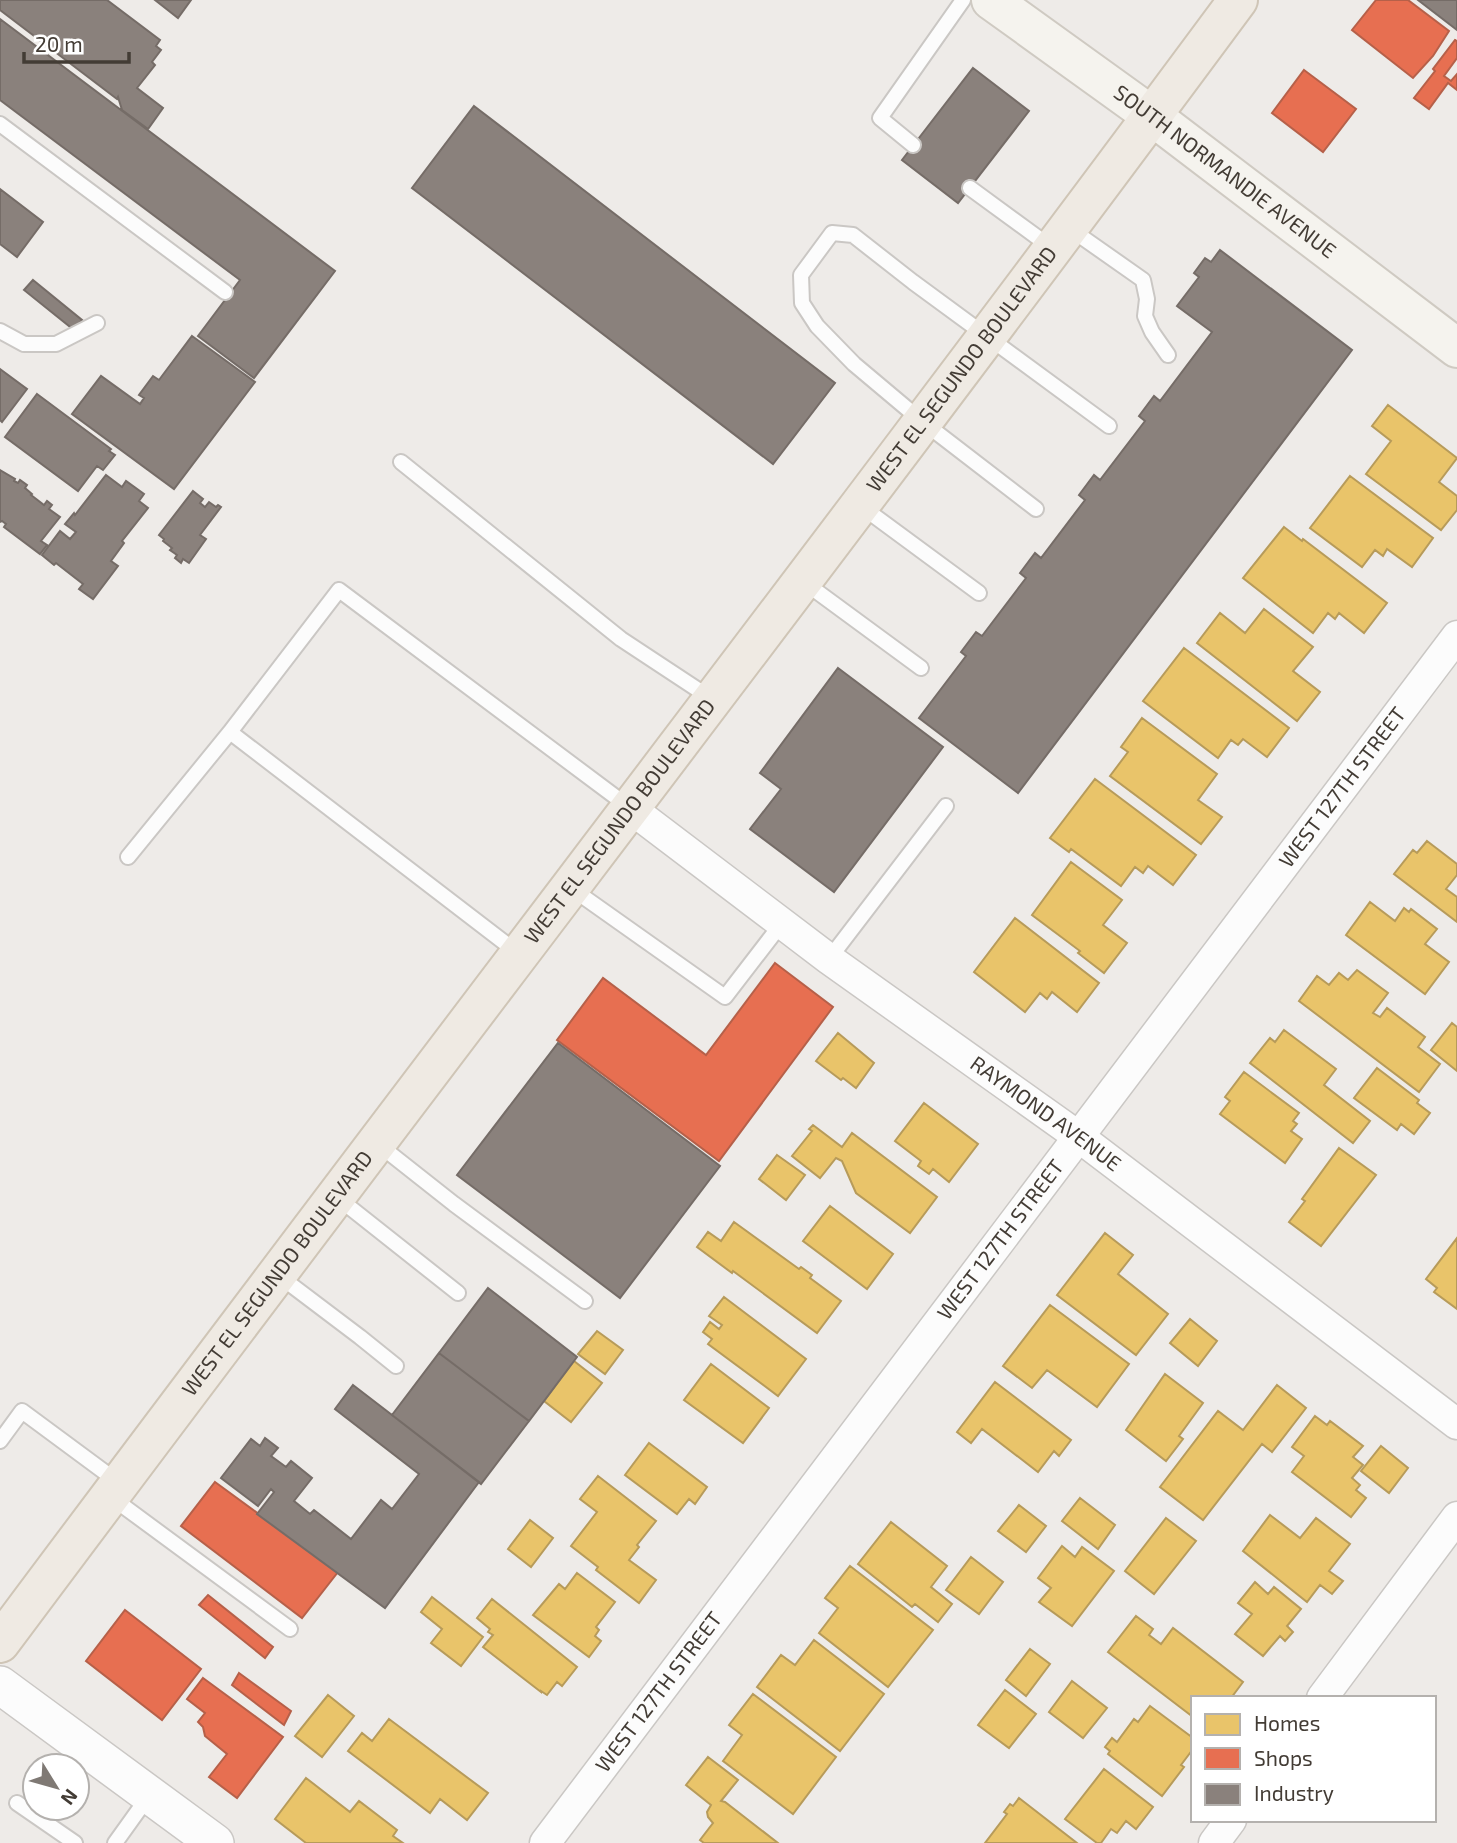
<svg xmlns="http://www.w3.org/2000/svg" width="1457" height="1843" font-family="'Exo 2',sans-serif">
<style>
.homes{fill:#e9c46a;stroke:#b79b5a;stroke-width:2}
.shops{fill:#e76f51;stroke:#b66049;stroke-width:2}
.industry{fill:#8a817c;stroke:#756c67;stroke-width:2}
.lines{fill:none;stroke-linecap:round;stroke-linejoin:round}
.service-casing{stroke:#cac7c4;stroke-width:18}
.minor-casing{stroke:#cac7c4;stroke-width:33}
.tertiary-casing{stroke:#cac7c4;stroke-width:40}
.secondary-casing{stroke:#cfcac2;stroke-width:42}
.primary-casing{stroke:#cfc5b6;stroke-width:42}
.service{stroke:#fcfcfc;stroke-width:14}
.minor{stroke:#fcfcfc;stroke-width:30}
.tertiary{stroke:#fcfcfc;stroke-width:37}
.secondary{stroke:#f5f3ee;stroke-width:38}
.primary{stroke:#efeae3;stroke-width:38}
.labels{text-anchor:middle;stroke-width:7;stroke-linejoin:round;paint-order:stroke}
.street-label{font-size:21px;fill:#433c35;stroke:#fff}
</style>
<rect width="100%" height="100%" fill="#eeebe8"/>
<path class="homes" d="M1388,405l69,53 -18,24 18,14v14l-16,20 -75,-56 25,-33 -19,-15z
M1350,476l83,62 -21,29 -25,-18 -4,7 -8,-6 -13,17 -52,-39z
M1284,527l18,14 1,-2 84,64 -23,30 -25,-20 -4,6 -7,-6 -15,20 -70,-55z
M1264,609l49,38 -20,24 27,21 -23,29 -100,-78 23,-30 25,20z
M1184,648l105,80 -22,29 -24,-18 -5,6 -7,-5 -13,18 -75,-57z
M1142,718l75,56 -19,26 24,17 -21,27 -91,-68 18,-24 -7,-5z
M1095,779l101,76 -23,30 -25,-19 -5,7 -8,-6 -14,19 -50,-37 -2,3 -19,-14z
M1427,841l30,23v11l-11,14 11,8v25l-63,-48 19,-24 4,3z
M1071,862l51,38 -19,25 24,18 -23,30 -26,-20 2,-2 -48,-36z
M1370,902l25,19 9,-13 5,4 2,-3 26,20 -12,15 24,18 -24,32 -79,-59z
M1015,918l84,65 -22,29 -25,-20 -5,7 -7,-6 -15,19 -51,-40z
M1357,970l31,23 -15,20 7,4 7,-9 38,29 -7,10 22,17 -21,28 -120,-91 18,-25 12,9 10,-12 9,7z
M1452,1023l5,4v44l-26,-21z
M1284,1030l52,39 -12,16 46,36 -17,22 -103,-80 20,-25 5,4z
M838,1033l36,30 -18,25 -13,-10 -2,2 -25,-19z
M1377,1068l42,32 -2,3 13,10 -16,21 -13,-10 -4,6 -43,-32z
M1244,1072l55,41 -6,8 4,3 -6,7 11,8 -17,24 -65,-49 10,-13 -5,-4z
M924,1103l54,41 -29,38 -16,-13 -4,5 -11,-8 3,-5 -26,-20z
M813,1125l29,22 10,-14 85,64 -27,36 -54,-40 -14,-32 -6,-3 -16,20 -28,-22 20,-25 -3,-2z
M1339,1148l37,27 -55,71 -32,-24 16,-21 -3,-2z
M777,1155l28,20 -19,25 -27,-21z
M830,1206l63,48 -26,35 -64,-48z
M734,1222l65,47 2,-2 11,8 -2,3 31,23 -24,32 -84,-62 -1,2 -35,-26 11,-15 13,9z
M1105,1233l28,22 -15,19 50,40 -32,41 -79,-60z
M1457,1238v71l-23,-17 3,-4 -11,-9z
M724,1297l82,62 -28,37 -70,-52 4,-5 -9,-7 7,-10 9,7 3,-4 -13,-9z
M1050,1305l79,59 -32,43 -50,-37 -15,18 -29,-22z
M1190,1319l27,22 -19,25 -28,-23z
M597,1331l26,19 -18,24 -27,-20z
M574,1361l28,22 -31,39 -27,-21z
M711,1364l58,44 -26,35 -59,-43z
M1165,1374l38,29 -24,33 4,3 -17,22 -40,-31z
M995,1382l76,58 -12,16 -5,-5 -16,21 -56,-43 -11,14 -14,-11z
M1277,1385l29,23 -34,44 -10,-8 -59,76 -43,-33 58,-76 25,19z
M1315,1416l12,9 3,-4 33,25 -10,11 10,8 -11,13 8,7 -4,5 10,8 -15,19 -59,-45 12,-16 -12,-9z
M649,1443l58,44 -12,17 -6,-5 -12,15 -52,-39z
M1381,1446l27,22 -19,25 -28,-22z
M598,1476l58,45 -19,24 2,2 -10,13 27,20 -17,23 -43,-33 2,-3 -27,-21 26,-34 -17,-13z
M1080,1498l35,27 -17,24 -36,-28z
M1019,1505l27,21 -20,26 -28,-21z
M1270,1515l30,23 16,-20 34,26 -21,27 14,10 -11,13 -12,-9 -13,17 -64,-51z
M1166,1518l30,23 -42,53 -29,-23z
M530,1520l23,18 -22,29 -23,-18z
M891,1522l56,44 -16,21 21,17 -14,18 -23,-18 -3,3 -54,-43z
M1062,1546l13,11 7,-10 32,24 -42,55 -33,-24 12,-14 -13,-10z
M971,1557l32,25 -24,32 -33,-24z
M850,1566l83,64 -45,57 -69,-54 19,-25 -13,-10z
M577,1573l38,29 -19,25 3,3 -4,6 6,5 -12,16 -56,-42 26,-31 6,5z
M1255,1582l13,12 6,-7 27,22 -14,17 6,6 -8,9 -5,-5 -17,20 -28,-22 17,-20 -14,-11z
M432,1597l51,40 -22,29 -30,-23 11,-14 -21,-17z
M492,1599l85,68 -15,19 -5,-4 -10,13 -6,-4v1l-58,-45 10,-12 -5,-3 2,-3 -13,-11z
M1136,1616l17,13 -4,6 12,9 12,-16 70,54 -12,16h-38v19l-85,-65z
M814,1640l70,54 -44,57 -83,-64 24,-32 14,10z
M1030,1649l20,15 -24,32 -20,-16z
M1072,1681l35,27 -24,30 -34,-26z
M1005,1690l31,24 -27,34 -31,-23z
M753,1694l83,63 -43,57 -70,-53 19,-26 -13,-10z
M328,1695l26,21 -32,41 -27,-21z
M1150,1706l43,32v11l-12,16 3,2 -22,29 -54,-42 2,-3 -5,-4 7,-9 5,4 17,-23 4,3z
M389,1719l99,74 -21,27 -27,-21 -10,14 -82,-62 14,-18 10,8z
M708,1757l30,23 -17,21 4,1 53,41h-74l-4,-3 13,-17 -5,-6 -1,-5 4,-7 -25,-20z
M1104,1769l49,38 -17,22 -10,-8 -9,12 -6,-4 -10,14h-4l-32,-24z
M306,1778l44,34 9,-11 38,29 -4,6 10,7h-97l-31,-24z
M1019,1798l58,45h-92l22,-29 -3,-2 6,-8 3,2z"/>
<path class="shops" d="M1376,0h32l41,31 -16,25 -20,22 -61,-48z
M1455,40l2,1v17l-13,18 7,5 6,-7v16l-9,-7 -19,26 -15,-11 21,-27 -2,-2z
M1304,70l52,39 -33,43 -51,-39z
M775,963l58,44 -114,154 -162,-121 46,-62 103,77z
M215,1482l123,90 -36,46 -121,-92z
M208,1595l65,52 -8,11 -66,-53z
M125,1610l76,59 -39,51 -76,-59z
M239,1673l52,38 -7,14 -52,-40z
M203,1678l80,59 -46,61 -28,-21 18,-23 -22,-18 -2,-9 -5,-5 7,-9 -18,-14z"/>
<path class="industry" d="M0,0h107l53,40 -4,6 5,4 -9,12 3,3 -18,23 26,20 -15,21 -26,-19 -4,-13 -1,2 -117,-89z
M155,0h36l-13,18z
M1418,0h39v30z
M0,19l335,252 -81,107 -56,-42 42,-56 -240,-180z
M973,68l56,43 -71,92 -56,-43z
M474,106l361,277 -62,81 -361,-276z
M0,189l43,33 -26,35 -17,-13z
M1220,250l132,100 -334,443 -99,-75 47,-62 -5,-4 15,-20 6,4 44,-58 -6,-5 15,-20 6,5 44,-58 -6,-5 15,-20 6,5 45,-59 -6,-5 15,-20 6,5 52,-69 -35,-26 22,-29 -5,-4 11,-15 6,4z
M33,280l49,40 -8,10 -50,-40z
M192,336l63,46 -81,107 -102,-75 29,-38 39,28 4,-6 -5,-3 14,-19 6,4z
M0,369l27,20 -25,33 -2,-2z
M37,394l74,55 -2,2 6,4 -12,15 -6,-4 -19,25 -73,-54z
M0,470l15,9 -1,2 4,2 2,-3 7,5 -2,3 7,6 -1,1 13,10 3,-4 5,4 -3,4 11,8 -19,24 6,4 -7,9 -36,-27 2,-3 -4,-3 -2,1z
M106,475l16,12 4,-6 18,13 -5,7 9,7 -26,33 2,2 -13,18 7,5 -25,33 -14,-10 4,-5 -27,-21 -2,2 -12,-10 18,-24 10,8 6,-7 -11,-8 9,-11 1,2z
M193,491l10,8 -3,4 5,4 4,-5 7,5 2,-2 3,2 -21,28 6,4 -17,24 -6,-4 -2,4 -6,-5 2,-3 -7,-5 2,-2 -9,-7 1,-2 -5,-4z
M838,668l105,79 -109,145 -84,-63 31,-40 -21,-16z
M558,1043l162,123 -100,132 -163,-123z
M488,1288l89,69 -48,64 -90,-68z
M439,1353l90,68 -48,63 -89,-69z
M353,1385l126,97 -94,126 -128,-94 17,-22 -3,-3 -13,17 -37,-28 30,-39 9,7 5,-8 13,10 -7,8 15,11 5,-6 21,17 -18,23 16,13 4,-4 37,29 30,-39 11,9 27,-35 -84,-65z"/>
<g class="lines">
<g class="service-casing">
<path id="service" d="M0,124l225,168
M913,145l-33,-27 83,-118
M970,188l82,60
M1069,228l74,52 4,19 -2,17 7,16 16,23
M0,331l24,13h32l41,-21
M401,462l220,177 91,60
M861,506l118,87
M1036,509l-113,-87 -69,-58 -37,-38 -15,-23 -1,-28 31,-42 21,2 60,47 196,144
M804,582l117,86
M128,857l102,-125
M571,888l154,109 57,-74
M518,953l-288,-221 109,-142 290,217
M829,959l117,-153
M378,1144l76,60 131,97
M338,1198l120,95
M278,1275l82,62 36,29
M0,1441l22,-30 96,71
M111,1497l179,132
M17,1803l58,40
M115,1843l33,-46"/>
</g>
<g class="minor-casing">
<g id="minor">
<path id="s1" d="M630,808l199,151 250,178 378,287"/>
<path d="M1322,1698l135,-181"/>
<path id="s2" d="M545,1843l912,-1207"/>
<path d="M1214,1843l17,-23"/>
</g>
</g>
<g class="tertiary-casing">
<path id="tertiary" d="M0,1685l215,158"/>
</g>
<g class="secondary-casing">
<g id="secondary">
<path id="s3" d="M991,0l161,116 305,232"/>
</g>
</g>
<g class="primary-casing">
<g id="primary">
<path id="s4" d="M0,1643c410,-550 830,-1092 1238,-1643"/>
</g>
</g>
<use href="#service" class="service"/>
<use href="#minor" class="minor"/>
<use href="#tertiary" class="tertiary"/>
<use href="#secondary" class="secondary"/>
<use href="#primary" class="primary"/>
</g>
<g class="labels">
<g class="street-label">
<text dy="7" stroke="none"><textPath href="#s3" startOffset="290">SOUTH NORMANDIE AVENUE</textPath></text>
<text dy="7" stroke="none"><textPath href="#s4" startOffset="1596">WEST EL SEGUNDO BOULEVARD</textPath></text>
<text dy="7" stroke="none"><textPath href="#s2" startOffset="1323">WEST 127TH STREET</textPath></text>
<text dy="7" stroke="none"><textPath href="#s4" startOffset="1029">WEST EL SEGUNDO BOULEVARD</textPath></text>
<text dy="7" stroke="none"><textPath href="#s1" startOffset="516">RAYMOND AVENUE</textPath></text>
<text dy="7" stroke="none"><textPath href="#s2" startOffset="756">WEST 127TH STREET</textPath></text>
<text dy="7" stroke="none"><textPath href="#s4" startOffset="462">WEST EL SEGUNDO BOULEVARD</textPath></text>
<text dy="7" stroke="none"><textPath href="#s2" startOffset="189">WEST 127TH STREET</textPath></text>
</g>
</g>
<rect x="1191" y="1696" width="245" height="126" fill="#ffffff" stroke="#b4b1ae" stroke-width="2"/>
<rect x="1205" y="1714" width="35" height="21" fill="#e9c46a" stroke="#b4b1ae" stroke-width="2"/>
<text x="1254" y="1731" font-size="21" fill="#433c35">Homes</text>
<rect x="1205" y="1748" width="35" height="21" fill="#e76f51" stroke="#b4b1ae" stroke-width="2"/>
<text x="1254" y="1766" font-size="21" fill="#433c35">Shops</text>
<rect x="1205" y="1784" width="35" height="21" fill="#8a817c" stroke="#b4b1ae" stroke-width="2"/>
<text x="1254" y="1801" font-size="21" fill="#433c35">Industry</text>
<g transform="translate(56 1787) rotate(127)"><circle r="33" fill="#ffffff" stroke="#b4b1ae" stroke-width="2"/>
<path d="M0-5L12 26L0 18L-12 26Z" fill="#7f7974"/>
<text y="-10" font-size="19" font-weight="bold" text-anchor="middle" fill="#433c35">N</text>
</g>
<path d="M24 52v10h105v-10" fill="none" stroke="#433c35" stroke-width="3.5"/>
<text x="35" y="52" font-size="21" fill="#433c35" stroke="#ffffff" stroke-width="5" paint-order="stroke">20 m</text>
</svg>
